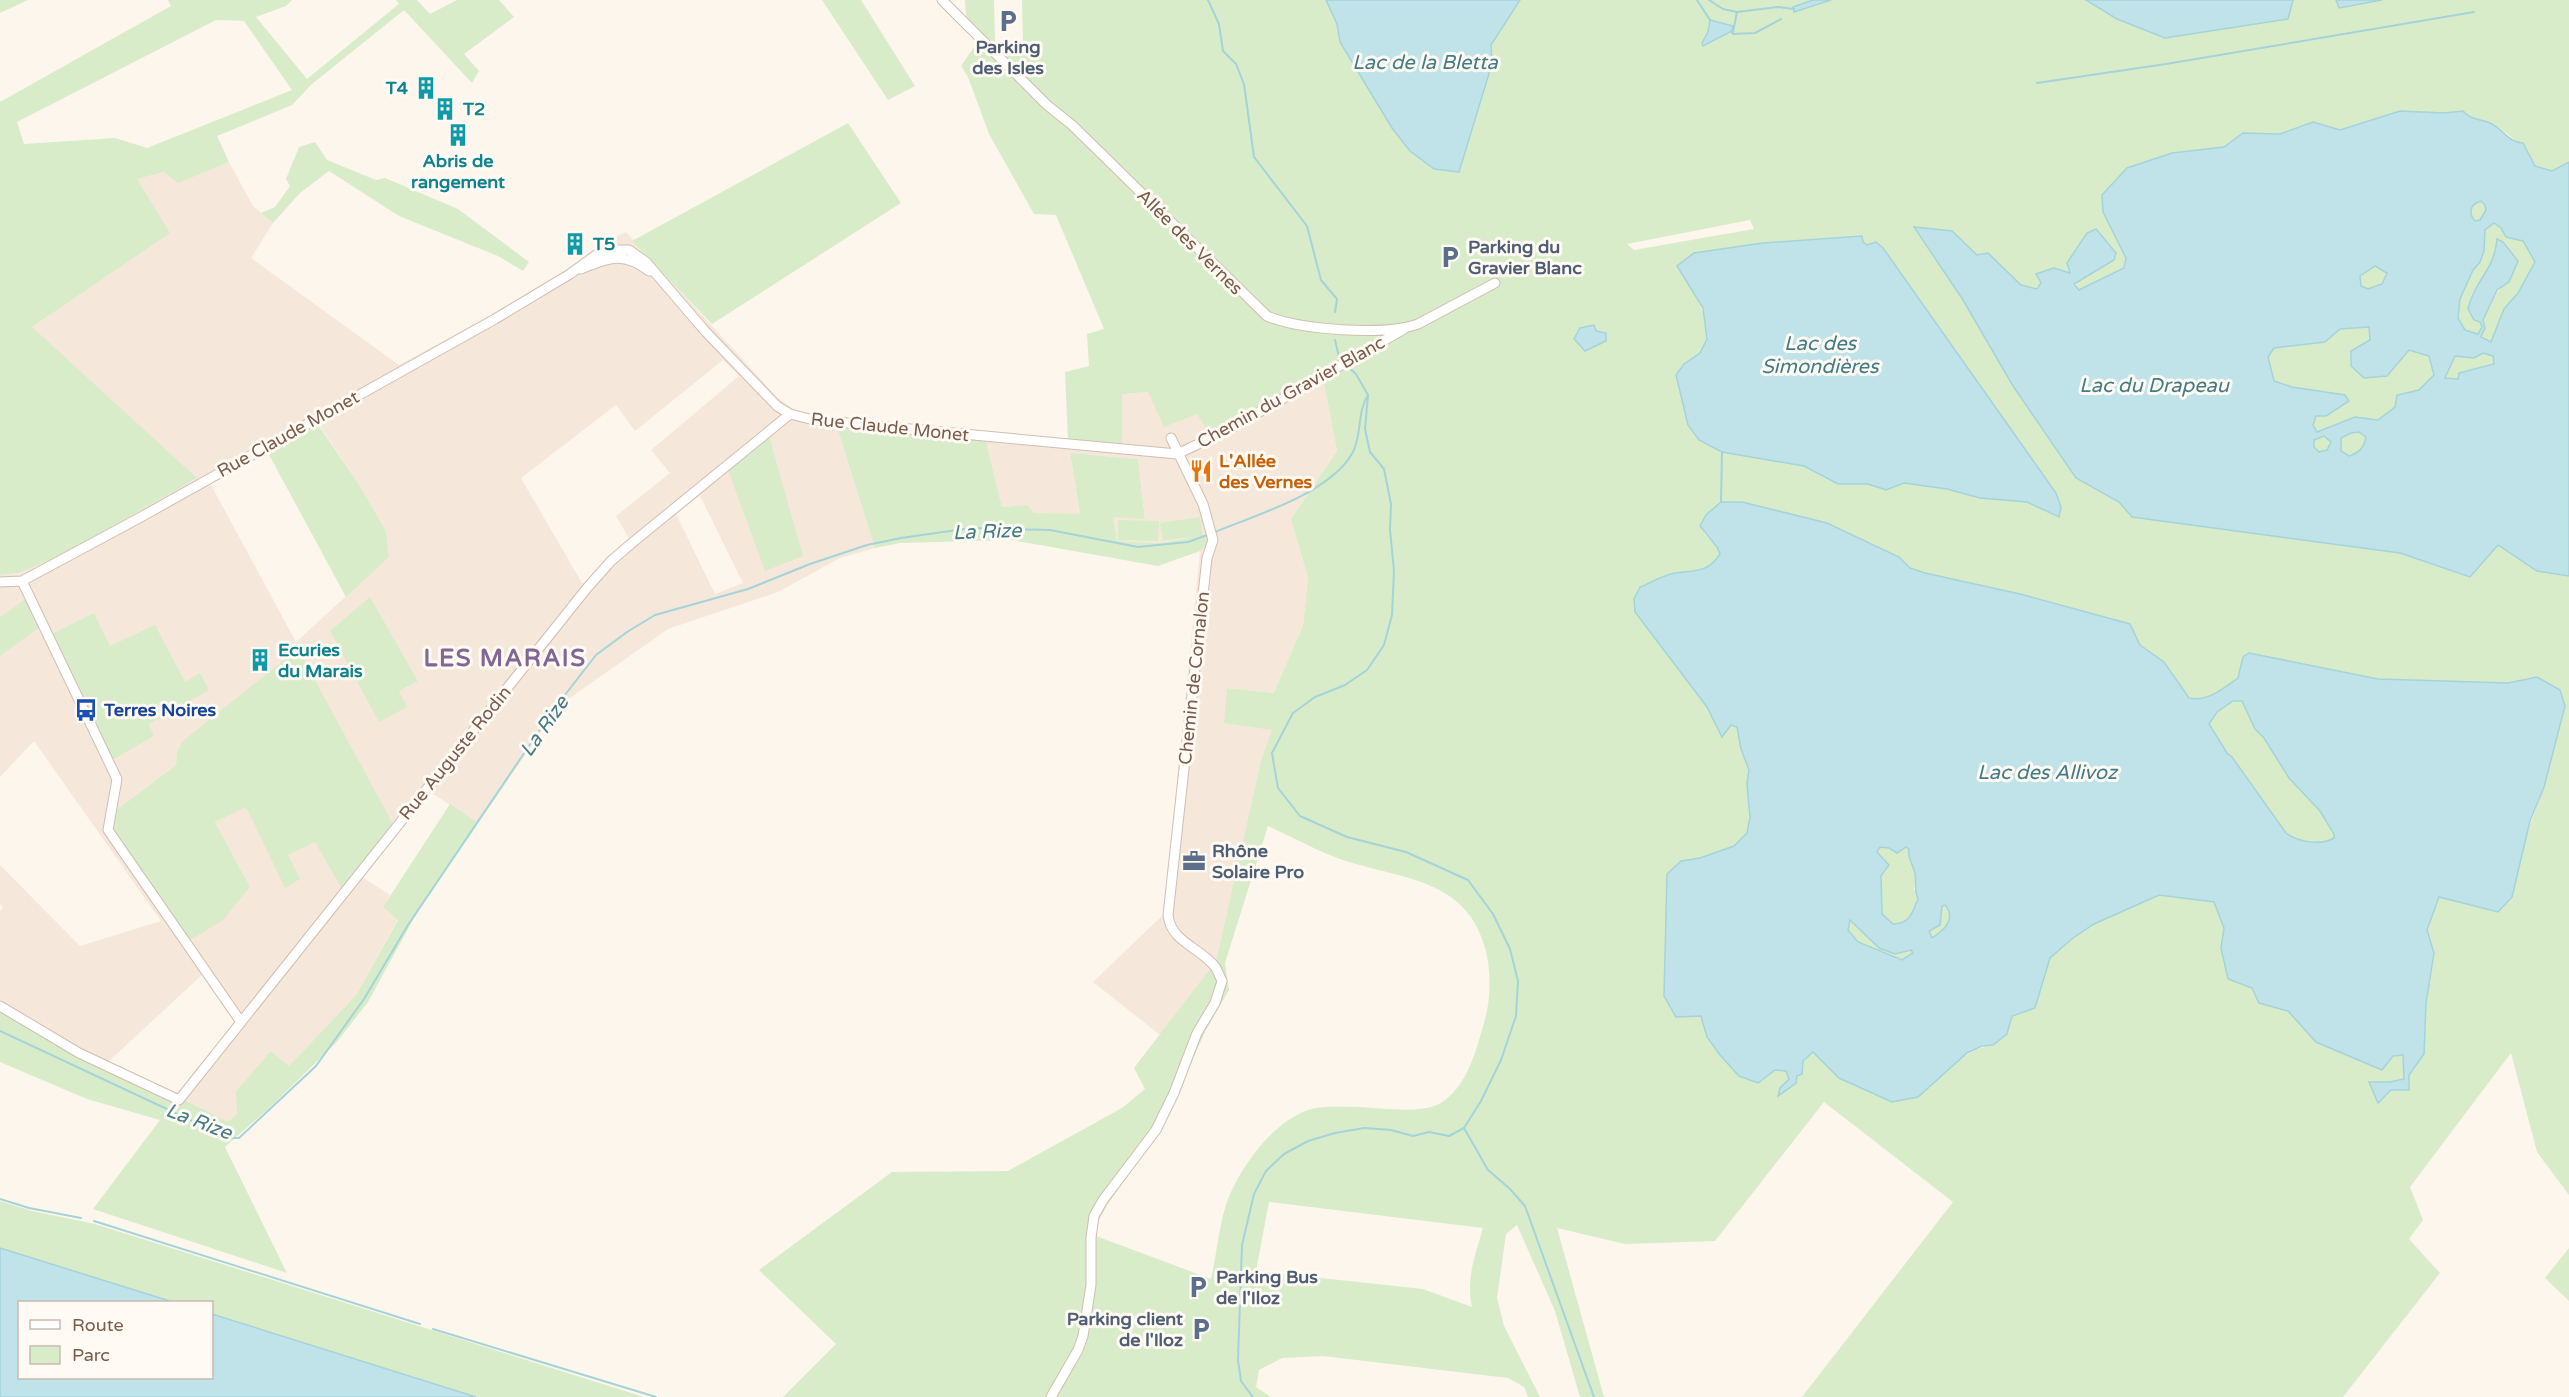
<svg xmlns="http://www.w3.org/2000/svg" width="2569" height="1397" font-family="'Varela Round',sans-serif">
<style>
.residential{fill:#f5e8da;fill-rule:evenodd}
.green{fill:#d8ecc9;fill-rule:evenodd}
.water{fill:#bfe3e8;stroke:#a5d3da;stroke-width:1.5;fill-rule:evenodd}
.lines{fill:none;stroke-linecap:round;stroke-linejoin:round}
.stream{stroke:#a5d3da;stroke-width:2}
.minor-casing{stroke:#d1beb0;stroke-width:11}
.minor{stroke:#fff;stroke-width:9}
.labels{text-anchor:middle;stroke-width:6;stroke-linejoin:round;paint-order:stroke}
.service-label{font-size:18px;font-weight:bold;fill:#4e5e75;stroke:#fffaf3;text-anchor:start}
.culture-label{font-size:18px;font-weight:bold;fill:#0d838f;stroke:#fffaf3;text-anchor:start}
.street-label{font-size:18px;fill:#7a5c4d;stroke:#fffaf3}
.food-label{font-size:18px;font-weight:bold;fill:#c56008;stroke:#fffaf3;text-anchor:start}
.transit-label{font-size:18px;font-weight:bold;fill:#164399;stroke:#fffaf3;text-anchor:start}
.water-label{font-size:20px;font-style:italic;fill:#437c86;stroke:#fffaf3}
.district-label{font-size:24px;font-weight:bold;letter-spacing:1.5px;fill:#846695;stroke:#fffaf3}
</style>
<rect width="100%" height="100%" fill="#fdf6ec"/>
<path class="residential" d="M229,162l24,44 20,17 -22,35 148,107 145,-79 57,-42 25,-12 151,165 17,13 19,6 21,2 41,130 -35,10 -62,34 -110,37 -108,76 -82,118 -48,-31 -68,85 28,18 -7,12 15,12 -42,76 -67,71 -18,-15 -34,63 -9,9 -49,-27 58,-72 -35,-49 -93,86 -109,-51v-98l3,-5 -3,-3v-39l80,81 81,-25 -127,-180 -34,36v-121l39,-29 -13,-27 -26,17v-42l17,-2 15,-246 137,-94 -33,-54 28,-7 14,10zM723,360l16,16 -88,74 19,23 -54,43 14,24 -43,44 -5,-1 -61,-105 95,-73 19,26zM318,423l42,63 26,45 3,26 -93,85 -86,-159zM700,496l43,87 -28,11 -39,-80zM370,598l48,83 -19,10zM94,613l16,33 75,36 -37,42zM177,752l216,72 -78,17 -27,14 -43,-49 -30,16 35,65 -135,-76 61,-46z
M1319,375l5,9 13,67 -46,68 17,59 -5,47 -29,68 -46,-5 45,42 -12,30 -45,201 -56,74 -67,-53 71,-68 36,-363 6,-5 1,-12 -47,9 -43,-2 -5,-25 33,2 -7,-59 -68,-6 10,62 -47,-2 -6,-8 -25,2 -18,-74 138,13 -1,-52 27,-2 21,33 28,-12z"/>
<path class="green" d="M0,0h28l-28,13z
M168,0h124l-6,6 -30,11 51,62 92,-75 -3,-4h21l13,14 27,-14h42l15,17 -50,37 15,17 -7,12 -68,-73 -92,74 -20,21 -75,31 12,26 -51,21 -14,-11 -27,7 33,54 -138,94 165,151 -137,78 -43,17 -17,2v-473l171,-96zM216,20l28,1 48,69 -145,58 -32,-10 -91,6 -7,-22z
M822,0h39l54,86 -27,14z
M965,0h29l1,43h28l-1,-43h304l11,24 3,18 52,86 18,23 49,20 33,-107 -1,-19 29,-45h566l31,19h171l5,-19h43l3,8 43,-8h187v162l-17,9 -17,-5c-6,-16 -28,-34 -43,-42 -11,-7 -19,-2 -29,-13l-19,2 -44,-2 -60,19 -27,-8 -33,12 -37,-1 -19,14 -52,6 -45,15 -25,27 1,17 23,46 -2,10 -45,22 -9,-17 -33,1 4,9 -4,6 -16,-3 -33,-32 -11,1 -25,-24 -38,-3 49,72 113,178 43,24 13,15 268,36 70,24 28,-32 39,26 32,5v619l-32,-43 -26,-99 -101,134 13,33 -14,19 31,34 -97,124h-541l151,-195 -129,-100 -109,139 -90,3 -68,-16 47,169h-24l-25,-86 -38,-86 -11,9 -9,64 7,28 36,71h-12l-4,-10 -16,-9 -185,-22 -41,2 -23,12 -3,17 15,10h-488l53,-53 -77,-74 133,-98 116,-1 114,-63 23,-19 -11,-21 82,-107 45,-201 11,-30 -48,-7 3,-35 47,5 29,-68 5,-47 -17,-59 46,-68 -13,-67 -5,-9 -84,46 -27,11 -11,-18 -33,13 -16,-35 -26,2v52l-54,-5 -3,-69 24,-6 -2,-32 17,-5 -48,-114 -22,-1 -45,-80 -21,-57 -7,-11 22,-32 -17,-17zM1750,220l4,9 -120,21 -7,-6zM1862,236l1,6 4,3 9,-3 7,6 173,245 5,14 -3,10 -31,-15 -47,-4 -33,-9 -43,-6 -18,7 -18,-6h-30l-34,-18 -82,-14 -38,-88c5,-4 12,-7 16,-11 22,-25 -10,-66 -23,-87zM1742,502l85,21 72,34 11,11 15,5 95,21 110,30 10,21 24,17 25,36c19,4 35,-10 49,-20l5,-21 6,-4 129,26 130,4 29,-6 7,110 -46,125 -58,-16 -13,34 7,23 -8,50 -2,51 -15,21 -31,27 12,-20 14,-3 -1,-24 -10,1 -77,-14 -28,-31 -29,-8 -7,-15 -31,-40 3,-20 -10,-27 -55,-6 -65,29 -21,14 -23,20 -15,50 -23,8 -19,29c-30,4 -53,32 -75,52l-79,-19 -26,-27 -11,10v13l-22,14 9,-9 -3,-8 -11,-1 -17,12 -51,-45 -6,-21 -20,-155 19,-3 34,-12 13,-13 3,-16 -3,-33 2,-14 -8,-21 -4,-23 -6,-1 -9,11 -15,-29 -33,-133c19,-2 35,-3 46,-19l-2,-8 -14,-14zM1268,826c25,11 49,25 75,34 59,20 124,17 143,91 5,22 5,49 -2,72 -8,28 -17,65 -45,81 -20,10 -59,4 -81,3 -17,0 -33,-2 -50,3 -36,13 -66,55 -80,89 -9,24 -11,55 -17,80l-115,-43 1,-13 11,-19 51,-71 47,-103 23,-40 -4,-27zM1269,1202l214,26c-8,28 -17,50 -11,79l-49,-18 -167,-18z
M848,123l53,80 -189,121 -80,-83z
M315,142l12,18 49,20 9,-2 73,31 71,53 -6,9 -25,-15 -99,-40 -70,-45 -29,22 -27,30 -12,-10 14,-6 15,-21 -4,-7 13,-32z
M2481,201l4,4 1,5 -6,10 -5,1c-7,-8 -5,-17 6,-20z
M2494,223l7,5 5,9 17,4 12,21 -17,31 -14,16 -12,33 -11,-5c3,-7 1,-13 3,-19 3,-15 12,-28 25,-36l-12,-43c-1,10 -2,20 -7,29 -12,19 -28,28 -16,52l6,2 2,5 -4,7 -13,-4 -7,-12 2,-19 13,-29 7,-8 4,-11 1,-21z
M2375,266l12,7 -6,11 -13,5 -7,-3 -1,-10z
M2369,327l1,13 17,36 22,-26 20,6 6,19 -16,15 -22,5 -2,12 -17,13 -23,-3 -38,15 -4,-7 3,-9h10l22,-15 -3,-6 -53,-8 -18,-6 -6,-24 6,-9 50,-6 16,-13z
M2483,353l10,3 2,8 -35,9 -2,6 -13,-1 10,-22 19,2z
M834,418l150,15 18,74 25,-2 7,8 46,1 -10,-61 68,6 7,60 -32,-2 4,24 43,2 34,-6 -31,3 -3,-17 40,-6 3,18 4,-1 2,9 -9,8 -42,15 -146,-26 -112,3 -25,5z
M317,423l43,63 26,45 3,26 -43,40 -79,-146z
M2359,432l7,5c-2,11 -6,15 -17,19l-9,-5 1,-13 10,-5z
M769,436l34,120 -38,15 -37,-101z
M2324,436l7,6 -4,8 -8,2 -6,-5 1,-7z
M1118,520l41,1 -1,20 -40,-1z
M370,597l48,84 -19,10 8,16 -28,15 -49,-91z
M26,599l14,28 -40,29v-39z
M94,613l16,33 45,-21 30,57 15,-9 9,17 -60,34 5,12 -42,24 -60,-126z
M298,649l95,175 -51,65 -27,-47 -27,13 12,24 -15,9 -39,-81 -31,15 35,65 -27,33 -36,22 -73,-106 -2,-13 3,-12 61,-46 1,-13 6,-11z
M2233,701h9l13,28 9,9 25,40 31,33 14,23v4c-14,8 -35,4 -48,-5l-54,-75 -5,-5 -19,-29 9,-12z
M450,804l28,19 -59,86 -51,93 -32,41 -68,66 -43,38 62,126 -194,-64 67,-89 -73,-21 -87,-37v-52l109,51 119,61 9,-8 -1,-23 35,-40 18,15 67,-71 42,-75 -15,-13z
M1880,847l9,1 8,5 9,-6 3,2 7,26 -2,14 4,10c-6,14 -8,25 -25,25l-11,-10 -1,-38 6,-6 -2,-11 -9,-7z
M1945,905c12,14 -2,25 -13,33l-3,-7 13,-25z
M1851,920l28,28 32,2 2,3 -11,7 -44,-18 -10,-12z
M0,1201l32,10 63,13 549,173h-168l-264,-83v-12h-39l-173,-54z
M2569,1248v53l-24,-23z"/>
<path class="water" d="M1326,0h194l-29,45 1,19 -33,108 -25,-3 -24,-18 -18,-23 -52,-86 -3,-18z
M1813,0h18l-37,12 -1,-5z
M2086,0h207l-5,19 -123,19 -48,-19z
M2336,0h46l-43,8z
M1710,20l23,6 -1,5 -29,15 -1,-3 6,-11z
M2400,111l44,2 19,-2c9,10 16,7 27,12 12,5 19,20 33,20l12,23 17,5 17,-9v414l-32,-5 -39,-26 -28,32 -70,-24 -268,-36 -13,-15 -43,-24 -63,-92 -50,-86 -49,-73 38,4 25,24 11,-2 33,32 16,4 4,-6 -5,-9 18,-6 16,5 -3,-10 20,-30 9,-4 20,24 -2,7 -40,24 5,6 45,-22 2,-10 -23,-46 -1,-17 25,-27 45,-15 52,-6 19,-14 37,1 33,-12 27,8zM2481,201l4,4 1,5 -6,10 -5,1c-7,-8 -5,-17 6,-20zM2494,223l7,5 5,9 17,4 12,21 -17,31 -14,16 -13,33 -10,-5 4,-9 -2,-8 14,-30 12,-8 9,-21 -15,-19 -6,-3c-3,33 -22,40 -29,70l6,11 6,2 2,5 -4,7 -13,-4 -7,-12 2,-19 13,-29 7,-8 4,-11 1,-21zM2375,266l12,7 -5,11 -14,5 -7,-3 -1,-10zM2369,327l1,13 -19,11v15l13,12 23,-2 22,-26 20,6 5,19 -15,15 -22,5 -2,12 -17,13 -23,-3 -38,15 -4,-7 3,-9h10l23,-15 -4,-6 -53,-8 -18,-6 -6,-24 6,-9 51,-6 15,-13zM2483,353l10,3 1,8 -35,9 -1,6 -13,-1 10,-22 19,2zM2359,432l7,5c-2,11 -6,15 -17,19l-8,-5v-13l10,-5zM2324,436l7,6 -4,8 -8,2 -5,-5v-7z
M1862,236l1,6 4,3 9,-3 7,6 173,245 5,14 -2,10 -32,-15 -47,-4 -33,-9 -43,-6 -18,7 -18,-6h-30l-34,-18 -82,-14 -23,-12 -11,-15 -12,-50 8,-11 16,-11 7,-14 -4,-31 -26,-42 17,-13 69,-10z
M1594,325l2,6 10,2v8l-21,10 -11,-12 6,-11z
M1721,502h21l85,21 72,34 11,11 15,5 95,21 110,30 10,21 24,17 25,36c19,4 35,-10 49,-20l5,-21 6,-4 129,26 130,4 29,-6 23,13 5,16 -21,81 -14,34 -18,76 -14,15 -59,-15 -12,33 7,23 -8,50 -2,51 -15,21v15h-18l-13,13 -9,-21h21l14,-3 -1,-24 -10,1 -11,14 -66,-28 -28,-31 -29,-8 -7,-15 -24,-9 -7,-31 3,-20 -10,-26 -55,-7 -65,29 -21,14 -23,20 -15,50 -23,8 -5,18 -14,11 -11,1 -15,7 -49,44 -26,5 -53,-24 -26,-26 -10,9 -1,13 -5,2 -1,7 -18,13 2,-8 9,-9 -3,-8 -11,-1 -17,13 -19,-7 -19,-21 -13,-18 -6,-21 -25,1 -12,-21 3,-122 14,-13 19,-3 34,-12 13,-13 3,-16 -3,-33 2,-14 -8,-21 -4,-22 -6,-2 -9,12 -15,-30 -72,-95 -1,-13 6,-12c11,-4 23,-12 35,-14 20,-3 33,0 45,-19l-3,-7 -17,-21 6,-11zM2233,701h9l13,28 9,9 25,40 31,33 14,23v4c-14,8 -35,4 -48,-5l-54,-76 -5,-4 -18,-29 8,-12zM1880,847l9,1 8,5 9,-6 3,2c-2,10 5,16 6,25 2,10 -2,14 3,25 -6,14 -8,25 -25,25l-11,-10 -1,-38 8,-11 -12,-13zM1945,905c12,14 -2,26 -13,33l-3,-7 11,-6 2,-19zM1850,920l29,28 16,6 16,-4 2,3 -11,7 -44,-18 -10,-12z
M0,1248l173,54h-153v76h192v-64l264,83h-476z"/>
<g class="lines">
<path class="stream" d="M1208,0l11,24 4,27 13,13 8,20 10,73 53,69 14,54 16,19 -2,13
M1697,0l13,20
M1709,0l14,9 14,3 -4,20
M1737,12l41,-5 16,2
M1731,31l2,3 22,-1 26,-14
M2037,83l129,-19 308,-52
M1335,340l4,17 3,4
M1721,502l1,-50
M1215,532c41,-17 116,-39 138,-80 9,-18 4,-40 15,-57
M0,1031l216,101 16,6h7l77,-72 48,-67 44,-74 146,-216 42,-54 31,-23 28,-17 93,-26 62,-25 57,-19 34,-7 70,-10 79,2 88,17 50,-5 22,-8
M1464,1128l24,42 22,19 15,17 69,191
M0,1199l29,9 52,10
M94,1221l326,103
M433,1329l223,68
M1253,1397l-12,-16 -3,-21 4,-115 12,-51 12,-23 18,-17 24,-13 27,-8 29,-5 27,2 22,6 16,-4 20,4 15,-8 17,-27 20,-41 15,-44 2,-35 -8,-32 -17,-35 -25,-34 -62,-28 -59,-15 -47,-21 -22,-28 -6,-35 21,-40 22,-16 30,-12 22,-15 17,-25 8,-30 2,-44 -4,-41 1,-26 -7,-35 -14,-17 -5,-23 3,-34 -12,-21 -9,-8"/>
<g class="minor-casing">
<path id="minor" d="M942,0l105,105 25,20 195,191c33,14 117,20 151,8l77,-41
M581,269c27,-11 42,-18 68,2
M22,581l95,198 -9,51 133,192
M0,582l22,-1 119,-64 354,-198 75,-45 29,-21 10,-3h20l17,12 59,69 72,75 13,8 24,6 363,34 51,-24 176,-101
M0,1006l79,47 100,47 408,-512 24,-27 21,-18 158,-129
M1051,1397l27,-47 5,-14 8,-51v-47l3,-22 9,-16 53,-70 18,-37 23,-60 18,-30 7,-22c-2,-4 -4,-9 -6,-13 -15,-21 -45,-25 -48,-53l39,-357 6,-18 -10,-36 -32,-66"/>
</g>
<use href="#minor" class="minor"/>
</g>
<defs>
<g id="parking-bare" transform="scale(1.8)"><path d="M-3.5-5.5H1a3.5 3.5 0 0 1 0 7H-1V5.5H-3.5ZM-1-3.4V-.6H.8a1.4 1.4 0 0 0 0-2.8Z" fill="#5c6f8a" stroke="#fffaf3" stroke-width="2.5" paint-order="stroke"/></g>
<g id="building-bare" transform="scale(1.8)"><path d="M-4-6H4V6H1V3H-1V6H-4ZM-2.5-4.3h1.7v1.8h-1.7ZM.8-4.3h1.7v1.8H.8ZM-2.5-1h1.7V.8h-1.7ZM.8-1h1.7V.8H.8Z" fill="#0f9aa8" stroke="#fffaf3" stroke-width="2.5" paint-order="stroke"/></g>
<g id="restaurant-bare" transform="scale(1.8)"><path d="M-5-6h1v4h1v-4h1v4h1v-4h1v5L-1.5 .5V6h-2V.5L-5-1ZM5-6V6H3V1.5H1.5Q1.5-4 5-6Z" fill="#e8710a" stroke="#fffaf3" stroke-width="2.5" paint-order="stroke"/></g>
<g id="bus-bare" transform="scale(1.8)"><path d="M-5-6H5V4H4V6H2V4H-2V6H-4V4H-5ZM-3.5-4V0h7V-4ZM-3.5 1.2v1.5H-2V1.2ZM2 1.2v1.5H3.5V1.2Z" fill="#1a4fb4" stroke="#fffaf3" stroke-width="2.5" paint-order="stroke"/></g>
<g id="office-bare" transform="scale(1.8)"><path d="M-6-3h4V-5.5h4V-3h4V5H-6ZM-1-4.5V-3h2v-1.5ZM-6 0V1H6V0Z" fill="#5c6f8a" stroke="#fffaf3" stroke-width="2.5" paint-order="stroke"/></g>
</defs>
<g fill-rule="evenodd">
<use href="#parking-bare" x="1008" y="21"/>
<use href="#building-bare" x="426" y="88"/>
<use href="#building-bare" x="445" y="109"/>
<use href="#building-bare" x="458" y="135"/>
<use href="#building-bare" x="575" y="244"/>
<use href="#parking-bare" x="1450" y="257"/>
<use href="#restaurant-bare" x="1201" y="471"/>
<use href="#building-bare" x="260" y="660"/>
<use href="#bus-bare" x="86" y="710"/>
<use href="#office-bare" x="1194" y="861"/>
<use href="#parking-bare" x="1198" y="1287"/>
<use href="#parking-bare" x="1201" y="1329"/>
</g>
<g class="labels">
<g class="service-label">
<text x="1008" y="53" text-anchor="middle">Parking<tspan x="1008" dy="21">des Isles</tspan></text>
<text x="1468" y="253">Parking du<tspan x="1468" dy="21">Gravier Blanc</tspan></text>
<text x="1212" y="857">Rhône<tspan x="1212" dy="21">Solaire Pro</tspan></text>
<text x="1216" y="1283">Parking Bus<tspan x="1216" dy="21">de l'Iloz</tspan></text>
<text x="1183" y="1325" text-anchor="end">Parking client<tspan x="1183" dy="21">de l'Iloz</tspan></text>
</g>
<g class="culture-label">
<text x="408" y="94" text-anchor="end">T4</text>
<text x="463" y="115">T2</text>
<text x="458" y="167" text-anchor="middle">Abris de<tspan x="458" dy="21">rangement</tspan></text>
<text x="593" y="250">T5</text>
<text x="278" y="656">Ecuries<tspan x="278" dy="21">du Marais</tspan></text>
</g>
<g class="street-label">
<text transform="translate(1190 242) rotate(45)" y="6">Allée des Vernes</text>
<text transform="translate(1291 392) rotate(-29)" y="6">Chemin du Gravier Blanc</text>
<text transform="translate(890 427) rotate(6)" y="6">Rue Claude Monet</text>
<text transform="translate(288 434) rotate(-29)" y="6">Rue Claude Monet</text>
<text transform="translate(1194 678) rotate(-84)" y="6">Chemin de Cornalon</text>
<text transform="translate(455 753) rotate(-51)" y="6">Rue Auguste Rodin</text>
</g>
<g class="food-label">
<text x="1219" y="467">L'Allée<tspan x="1219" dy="21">des Vernes</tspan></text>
</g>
<g class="transit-label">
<text x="104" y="716">Terres Noires</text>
</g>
<g class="water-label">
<text x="1425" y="69">Lac de la Bletta</text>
<text x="1820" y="350">Lac des<tspan x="1820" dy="23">Simondières</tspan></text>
<text x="2154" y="392">Lac du Drapeau</text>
<text transform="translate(987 531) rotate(-2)" y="7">La Rize</text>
<text transform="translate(544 726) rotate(-55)" y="7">La Rize</text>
<text x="2047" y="779">Lac des Allivoz</text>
<text transform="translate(199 1121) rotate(21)" y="7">La Rize</text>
</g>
<g class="district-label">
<text x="505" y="666">LES MARAIS</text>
</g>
</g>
<rect x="18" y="1301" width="195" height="78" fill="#fffaf3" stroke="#cabbb1" stroke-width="1.5"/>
<rect x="30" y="1320" width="30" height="9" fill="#ffffff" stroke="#cabbb1" stroke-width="1.5"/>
<text x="72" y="1331" font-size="18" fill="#7a5c4d">Route</text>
<rect x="30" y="1346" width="30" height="18" fill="#d8ecc9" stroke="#cabbb1" stroke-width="1.5"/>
<text x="72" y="1361" font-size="18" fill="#7a5c4d">Parc</text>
</svg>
